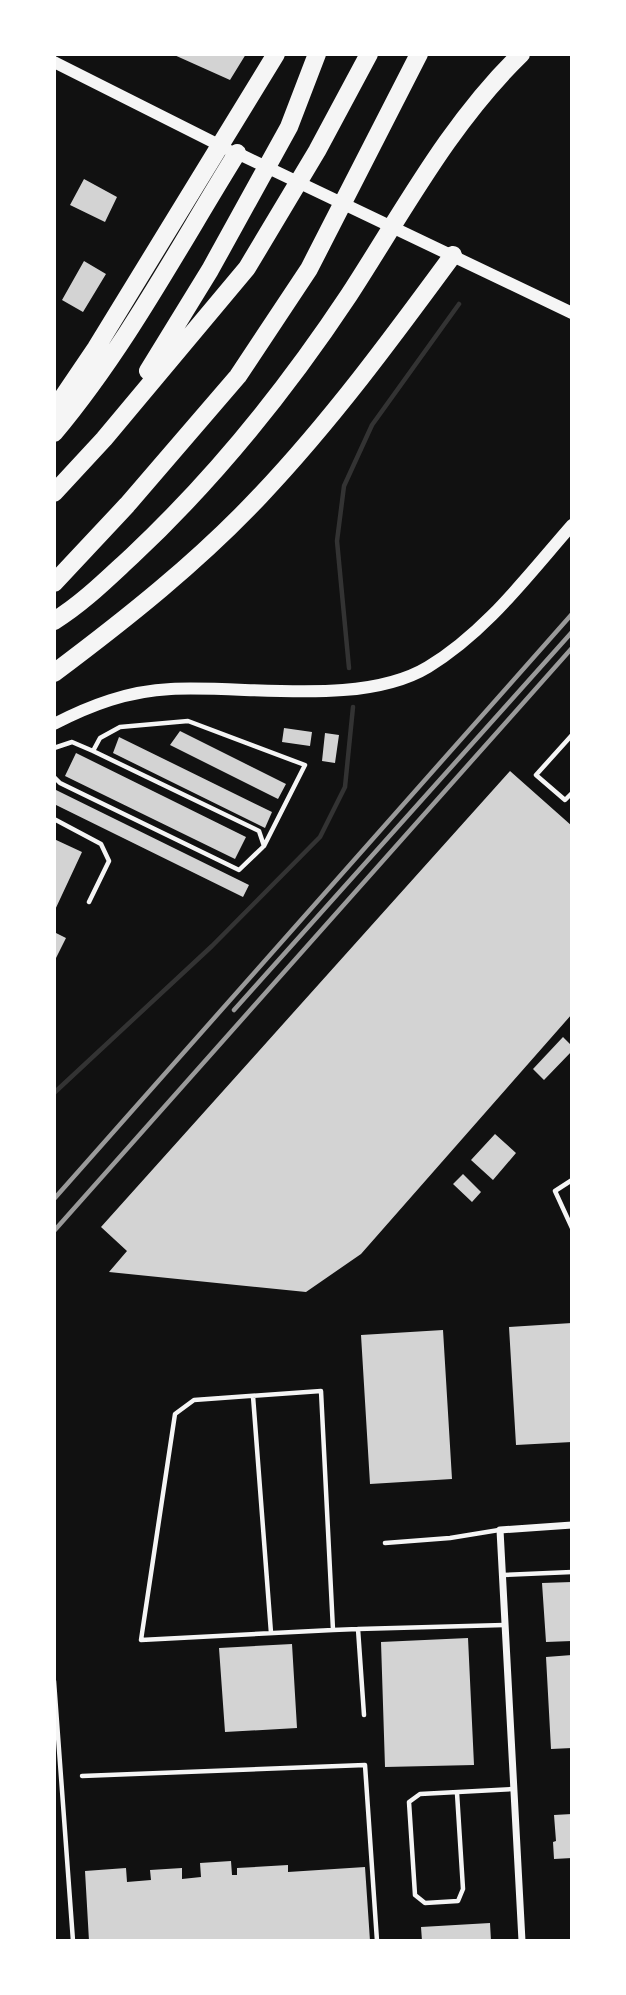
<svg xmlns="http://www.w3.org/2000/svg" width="626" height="1995" font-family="'Titillium Web',sans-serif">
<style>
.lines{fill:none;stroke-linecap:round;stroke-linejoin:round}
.stream{stroke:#333;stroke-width:4.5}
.building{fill:#d3d3d3}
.service{stroke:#f5f5f5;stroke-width:4.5}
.minor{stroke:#f5f5f5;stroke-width:7}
.tertiary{stroke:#f5f5f5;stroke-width:12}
.secondary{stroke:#f5f5f5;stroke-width:12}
.motorway{stroke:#f5f5f5;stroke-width:18}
.rail{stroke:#9a9a9a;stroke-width:4.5}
</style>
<rect width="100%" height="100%" fill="#111"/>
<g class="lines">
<path class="stream" d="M349,668l-12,-127 7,-55 28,-61 87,-121
M54,1093l158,-147 108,-109 25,-50 8,-80"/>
</g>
<path class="building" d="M172,54h74l-16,26z
M84,179l33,18 -12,25 -35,-17z
M84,261l22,13 -23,38 -21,-12z
M284,728l28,4 -2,14 -28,-4z
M180,731l106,53 -8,15 -108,-54z
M325,733l14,2 -4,28 -13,-2z
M119,737l153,75 -7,16 -152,-75z
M76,753l170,84 -11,22 -170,-83z
M510,771l62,55v188l-211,240 -55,38 -197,-20 18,-21 -26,-24z
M54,789l195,96 -6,12 -189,-93z
M54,839l28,13 -28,60z
M54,932l12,6 -12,24z
M563,1037l9,9v5l-28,29 -11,-11z
M495,1134l21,19 -23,27 -22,-20z
M463,1174l18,18 -9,10 -19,-18z
M572,1323v119l-56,3 -7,-118z
M443,1330l9,149 -82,5 -9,-149z
M572,1582v59l-26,1 -4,-59z
M468,1638l6,127 -89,2 -4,-125z
M292,1644l5,84 -72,4 -6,-84z
M572,1655v93l-21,1 -5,-92z
M572,1814v44l-18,1 -1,-17 3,-1 -2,-26z
M231,1861l1,14h5v-7l51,-3v7l77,-5 5,74h-281l-4,-70 41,-3 1,14 24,-2 -1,-10 32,-2v11l19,-2 -1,-14z
M490,1923l1,18h-69l-1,-14z"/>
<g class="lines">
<path class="service" d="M572,735l-36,40 29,25 7,-7
M54,748l18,-6 21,9 166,80 5,15 -25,24 -179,-87 -6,-6
M93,751l7,-13 20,-11 68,-6 117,44 -41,81
M54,819l47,25 8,17 -20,41
M572,1180l-17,11 17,37
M253,1396l18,237
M385,1543l65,-5 49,-8
M502,1575l70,-3
M333,1630l-12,-239 -127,9 -19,14 -34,226 192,-10 25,-1
M54,1681l19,260
M364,1715l-6,-86 146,-4
M82,1776l283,-11 12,176
M457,1793l6,96 -5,12 -33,2 -10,-8 -6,-93 11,-8 94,-5"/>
<path class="minor" d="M522,1941l-22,-411 72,-5"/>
<path class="tertiary" d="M54,62l173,87
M54,724c37,-19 74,-33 117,-35 76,-4 191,18 257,-22 58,-35 100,-92 144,-142"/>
<path class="secondary" d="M237,153l335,160"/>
<path class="motorway" d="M148,371l62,-101 79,-143 28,-73
M54,410l42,-62 180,-294
M54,433c72,-86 124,-185 183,-280
M54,493l50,-54 143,-171 70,-117 52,-97
M54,583l73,-78 111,-129 71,-107 110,-215
M54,621c29,-18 53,-42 78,-65 82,-77 154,-166 217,-261 54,-83 100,-171 172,-241
M54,673c72,-54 144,-111 206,-177 71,-75 132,-158 193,-241"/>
<path class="rail" d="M234,1010l338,-378
M54,1199l518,-585
M54,1231l518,-583"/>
</g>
<rect width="626" height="1995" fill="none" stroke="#ffffff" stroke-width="112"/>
</svg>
